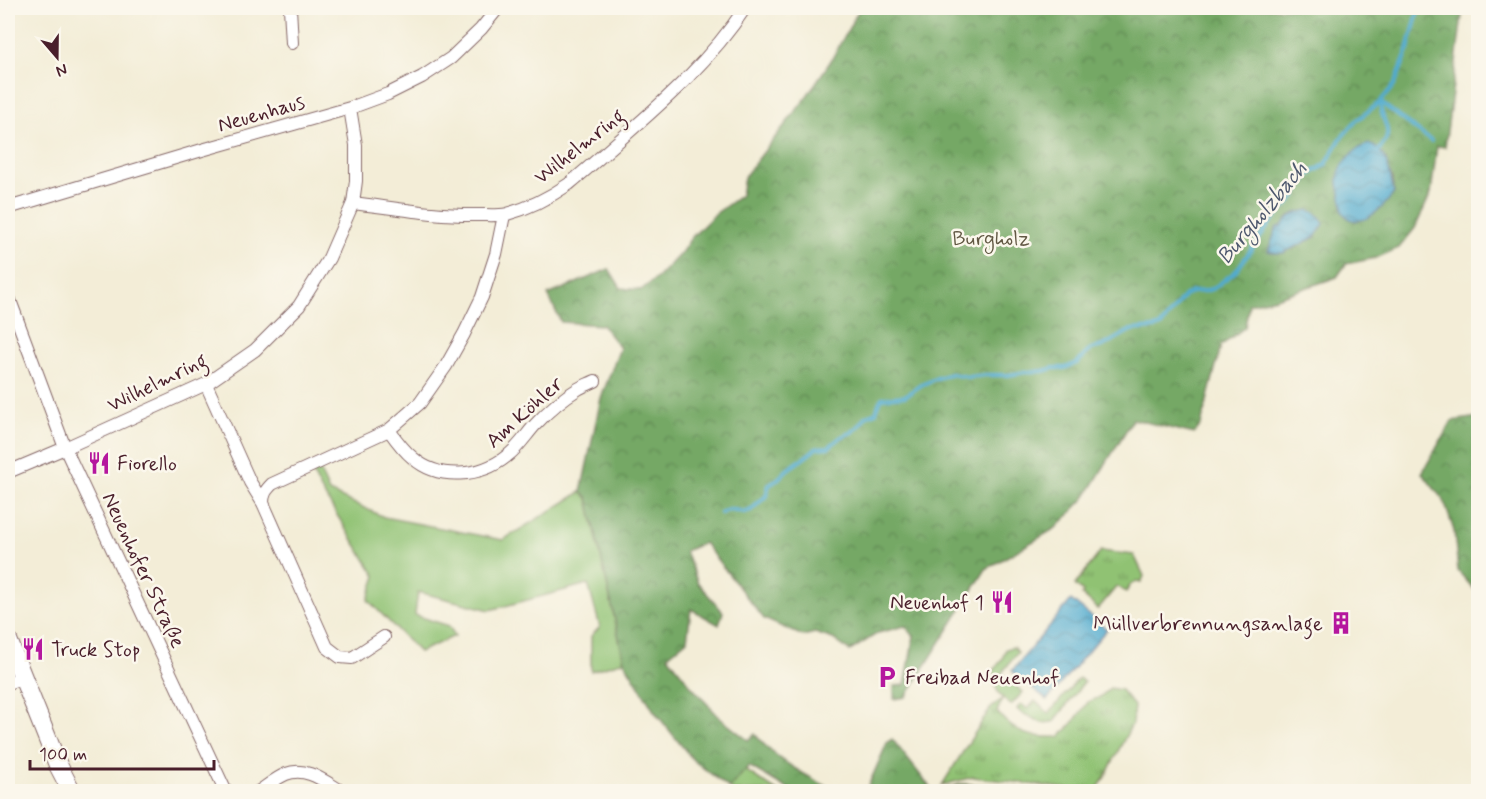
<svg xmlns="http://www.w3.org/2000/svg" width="1486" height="799" font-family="Mynerve,sans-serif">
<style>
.grass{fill:#90c273;stroke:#6d704f;stroke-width:1.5}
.forest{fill:url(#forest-crowns);stroke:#5f6448;stroke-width:1.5;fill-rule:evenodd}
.park{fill:url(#park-tufts);stroke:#6d704f;stroke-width:1.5}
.water{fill:url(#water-waves);stroke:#4e657d;stroke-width:1.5}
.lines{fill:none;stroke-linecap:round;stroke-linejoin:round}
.stream{stroke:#51abcf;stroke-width:4}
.street-casing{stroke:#856767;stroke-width:14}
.secondary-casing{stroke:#856767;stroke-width:20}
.street{stroke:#fff;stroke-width:12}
.secondary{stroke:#fff;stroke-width:18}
.labels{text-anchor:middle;stroke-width:5;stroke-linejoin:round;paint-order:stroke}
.street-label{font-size:21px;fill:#4a1f2b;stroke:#fbf7ec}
.park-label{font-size:21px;fill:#625844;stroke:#fbf7ec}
.poi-label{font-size:21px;fill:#4a1f2b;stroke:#fbf7ec;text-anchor:start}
.water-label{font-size:22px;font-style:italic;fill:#4d576d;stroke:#fbf7ec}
</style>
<defs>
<pattern id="forest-crowns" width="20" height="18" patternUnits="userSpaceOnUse" patternTransform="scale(1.5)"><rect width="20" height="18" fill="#74a865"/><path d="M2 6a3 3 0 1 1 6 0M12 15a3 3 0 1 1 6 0" fill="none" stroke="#618853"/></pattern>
<pattern id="park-tufts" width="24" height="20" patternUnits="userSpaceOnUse" patternTransform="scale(1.5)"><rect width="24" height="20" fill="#90c273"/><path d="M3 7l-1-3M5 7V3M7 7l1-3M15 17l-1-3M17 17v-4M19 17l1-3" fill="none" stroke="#789d5f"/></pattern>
<pattern id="water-waves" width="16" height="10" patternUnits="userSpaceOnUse" patternTransform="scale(1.5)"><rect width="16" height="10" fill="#51abcf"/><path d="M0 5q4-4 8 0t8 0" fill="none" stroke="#458ba8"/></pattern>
</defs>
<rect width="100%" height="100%" fill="#fbf7ec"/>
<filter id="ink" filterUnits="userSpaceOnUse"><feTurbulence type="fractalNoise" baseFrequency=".0167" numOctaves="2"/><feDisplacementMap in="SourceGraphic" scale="12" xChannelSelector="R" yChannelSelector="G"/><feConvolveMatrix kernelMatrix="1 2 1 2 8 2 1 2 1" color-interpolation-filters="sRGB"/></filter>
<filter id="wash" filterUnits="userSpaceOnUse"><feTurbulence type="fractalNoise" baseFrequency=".008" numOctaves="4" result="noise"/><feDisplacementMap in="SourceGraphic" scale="24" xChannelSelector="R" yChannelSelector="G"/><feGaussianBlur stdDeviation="1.35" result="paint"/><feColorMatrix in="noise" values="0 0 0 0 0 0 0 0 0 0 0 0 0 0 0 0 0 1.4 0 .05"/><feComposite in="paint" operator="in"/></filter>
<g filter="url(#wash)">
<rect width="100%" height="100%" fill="#f3edd7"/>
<path class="grass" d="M319,469l10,23 55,25 119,23 78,-48 7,6 36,163 -33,10v-35l9,-9 -12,-43 -98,26 -72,-18 -3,23 34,11 6,10 -36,16 -51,-52 8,-24 -55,-86 -9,-18z
M1013,647l5,5 -17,22 22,18 -12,13c-14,-10 -16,-16 -18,-33l9,-13 4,-10z
M1079,678l5,4 -30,40 -12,1 -22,-11 -3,-3 4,-5 7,5 7,-8 14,12z
M745,770l32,21h-44l-4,-3z"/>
<path class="forest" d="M860,8h603l-18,139 -8,-1 -6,47 -16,35 -16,20 -23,10 -30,6 -9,13 -61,21 -27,6 -4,23 -24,19 -20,79 -7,9 -61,-15 -48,79 -29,30 -70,41 -80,128 -12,2v-13l11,-1 9,-49 -9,-10 -27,7 -28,18 -17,-12 -18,-6 -12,3 -39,-17 -60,-76 -19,8 13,32 25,29 -4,13 -28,-16 -4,31 -19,16 24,31 29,32 27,21 7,-6c18,25 53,42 80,57h-44l-42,-25 -20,22 -36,-28 -39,-49 -30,-50 -36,-163 -7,-6 20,-94 19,-50 -18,-23 -41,-3 -13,-27 61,-26 12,19 20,2 17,-13 23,-24 10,-15 24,-24 26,-19 3,-18 58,-74 28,-41zM1386,159l1,7 5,12 2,15c-11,13 -22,24 -39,28l-13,-10 1,-7zM1290,215l25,22 -32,16h-6l-9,-2 9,-24 5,-1z
M1478,417v177l-20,-23 -4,-40 -10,-30 -22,-28 30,-52z
M892,739l41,52h-67l21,-48z
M961,784l34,1 42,6h-98z"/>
<path class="park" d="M1101,551l33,4 10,21 -3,7 -4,-1 -6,2 -5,8 -9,-6 -19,23 -16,-14 1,-3 -8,-7z
M1110,688l11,2 13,16 -2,18 -27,53 -9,14 -27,-2 -96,-12 -31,8 48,-76 12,-10 -5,13c19,23 33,26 62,25l13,-13 16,-22 12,-5z"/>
<path class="water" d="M1369,144c20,7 21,32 25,49 -11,15 -37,42 -52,18 2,-10 -3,-18 -4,-28 -2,-16 17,-36 31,-39z
M1309,210c8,2 12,6 15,14l-9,13 -32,16h-6l-9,-2 9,-24 5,-1c7,-12 14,-14 27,-16z
M1071,600l36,29 -60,71 -35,-29z"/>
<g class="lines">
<path class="stream" d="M1380,102l51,39
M1379,150c17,-20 3,-25 1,-46
M721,513l8,-4 15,3 7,-2 15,-14 3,-11c8,-3 12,-10 19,-16 10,-7 20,-13 28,-21l13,-1 12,-10 11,-5 6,-5 8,-11 10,-4 4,-11 2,-3 23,-2 16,-11 16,-7 14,-4 17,3 18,-2h22l18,-3 17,-1 11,-3h11l12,-5 14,-14 12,-3 28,-16 24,-2 6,-2 24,-31 7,-3 13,-1 9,-3 22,-17 37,-52 20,-20 14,-23 19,-12 15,-26 16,-18 23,-18 15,-18 12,-31 12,-45"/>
</g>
</g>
<g filter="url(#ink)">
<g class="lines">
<g class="street-casing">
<path id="street" d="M290,8l2,35
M353,203c42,5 84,13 126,12 9,0 19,1 28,-1 22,-6 43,-17 62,-30 18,-15 35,-30 53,-46 45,-39 90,-80 123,-130
M8,208l194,-58 148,-42 38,-14 34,-17 29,-19 30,-29 17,-21
M8,295l57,153 161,344
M206,384l44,98 13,21 64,144 13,10 12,1 32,-21
M389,430c7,10 14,20 24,28 26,23 68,19 94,-2 11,-8 19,-21 28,-31 12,-13 28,-27 43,-36 5,-3 11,-5 17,-8
M8,472l57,-24 141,-64 49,-34 44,-44 30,-48 24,-55 3,-22v-36l-6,-37
M263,503c0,-9 3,-13 9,-19l117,-54 31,-27 26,-37 18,-32 18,-37 14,-43 8,-39
M8,683l15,-6
M258,792c9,-6 18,-14 28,-18 21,-8 39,8 57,18"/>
</g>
<g class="secondary-casing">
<path id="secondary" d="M8,640l50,125 14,27"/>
</g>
<use href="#street" class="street"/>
<use href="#secondary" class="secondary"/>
</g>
</g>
<defs>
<g id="restaurant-bare" transform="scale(1.8)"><path d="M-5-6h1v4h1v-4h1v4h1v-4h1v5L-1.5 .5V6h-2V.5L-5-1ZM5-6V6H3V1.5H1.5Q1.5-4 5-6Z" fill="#b5179e" stroke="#fbf7ec" stroke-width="2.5" paint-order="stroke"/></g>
<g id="building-bare" transform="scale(1.8)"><path d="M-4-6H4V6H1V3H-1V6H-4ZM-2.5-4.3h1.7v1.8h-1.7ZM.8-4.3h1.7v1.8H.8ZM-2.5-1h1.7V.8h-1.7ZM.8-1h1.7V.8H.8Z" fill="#b5179e" stroke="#fbf7ec" stroke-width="2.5" paint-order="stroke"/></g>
<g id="parking-bare" transform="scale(1.8)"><path d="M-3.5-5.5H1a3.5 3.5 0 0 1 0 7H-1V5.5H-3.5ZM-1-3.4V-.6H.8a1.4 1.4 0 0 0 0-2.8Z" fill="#b5179e" stroke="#fbf7ec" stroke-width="2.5" paint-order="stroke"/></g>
</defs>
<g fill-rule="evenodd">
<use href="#restaurant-bare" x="99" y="463"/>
<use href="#restaurant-bare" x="1002" y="602"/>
<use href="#building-bare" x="1341" y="623"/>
<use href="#restaurant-bare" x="33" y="649"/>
<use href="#parking-bare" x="887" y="677"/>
</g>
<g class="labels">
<g class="street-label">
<text transform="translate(261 113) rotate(-16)" y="7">Neuenhaus</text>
<text transform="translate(579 146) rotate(-38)" y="7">Wilhelmring</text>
<text transform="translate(157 382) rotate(-26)" y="7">Wilhelmring</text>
<text transform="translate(524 412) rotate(-42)" y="7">Am Köhler</text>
<text transform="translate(144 570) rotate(65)" y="7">Neuenhofer Straße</text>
</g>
<g class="park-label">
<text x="991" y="245">Burgholz</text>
</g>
<g class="poi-label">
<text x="117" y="470">Fiorello</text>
<text x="984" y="609" text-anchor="end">Neuenhof 1</text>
<text x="1323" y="630" text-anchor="end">Müllverbrennungsanlage</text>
<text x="51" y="656">Truck Stop</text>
<text x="905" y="684">Freibad Neuenhof</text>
</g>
<g class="water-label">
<text transform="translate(1261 212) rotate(-50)" y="8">Burgholzbach</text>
</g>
</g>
<rect width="1486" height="799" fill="none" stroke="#fbf7ec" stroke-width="30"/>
<g transform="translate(57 57) rotate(160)" stroke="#fbf7ec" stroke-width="4.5" paint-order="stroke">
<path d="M0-4.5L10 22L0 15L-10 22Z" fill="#4a1f2b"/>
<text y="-9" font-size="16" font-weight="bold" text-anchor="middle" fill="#4a1f2b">N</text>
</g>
<path d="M30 760v9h184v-9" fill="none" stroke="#4a1f2b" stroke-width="3"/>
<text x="39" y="760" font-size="18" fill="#4a1f2b" stroke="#fbf7ec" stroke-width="4.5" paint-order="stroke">100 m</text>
</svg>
